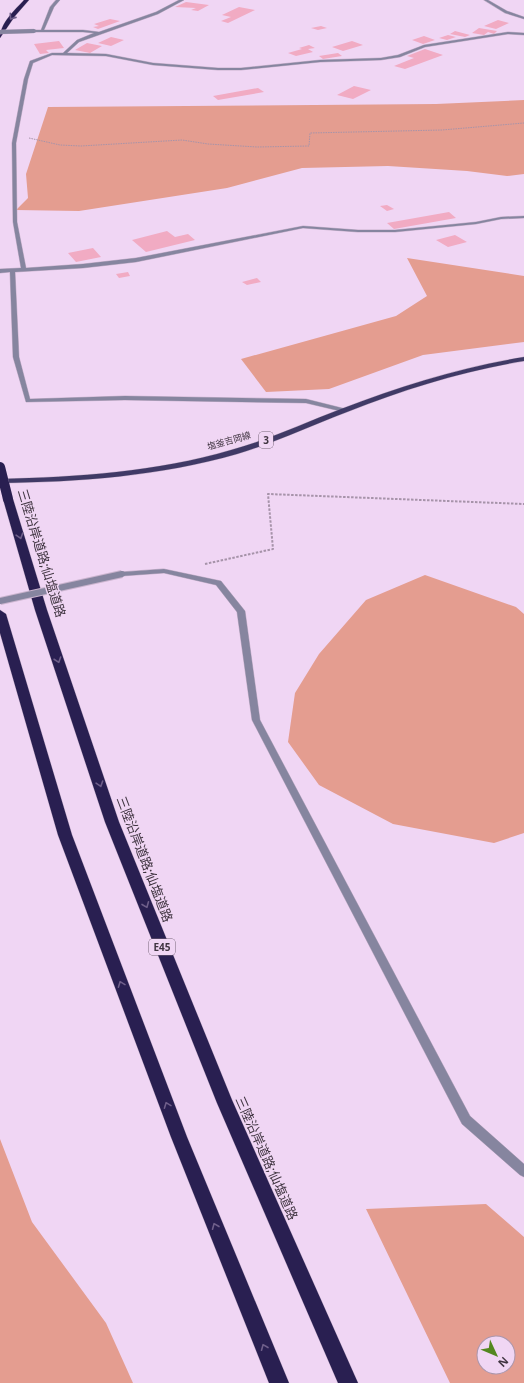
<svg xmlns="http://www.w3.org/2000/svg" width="524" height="1383" font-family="'Noto Sans','Noto Sans JP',sans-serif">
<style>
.forest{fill:#e49d90;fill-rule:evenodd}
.building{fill:#f1abc3}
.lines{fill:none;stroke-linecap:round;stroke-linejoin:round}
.street-casing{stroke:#c9b3cd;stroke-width:1}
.primary-casing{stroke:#c9b3cd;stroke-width:1}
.highway-casing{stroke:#c9b3cd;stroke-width:1}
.path-far1{stroke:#a693a9;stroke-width:1;stroke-dasharray:1.5 1;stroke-linecap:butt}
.path{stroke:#a693a9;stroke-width:2;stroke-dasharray:2.5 1.5;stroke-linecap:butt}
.street{fill:#86859f;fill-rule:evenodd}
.primary{fill:#403a66;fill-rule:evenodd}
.highway{fill:#291f51;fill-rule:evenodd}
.street-bridge-far1-casing{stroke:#c9b3cd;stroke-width:4.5;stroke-linecap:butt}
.street-bridge-casing{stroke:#c9b3cd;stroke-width:8;stroke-linecap:butt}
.highway-bridge-casing{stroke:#c9b3cd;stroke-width:10;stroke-linecap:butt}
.street-bridge-far1{stroke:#86859f;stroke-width:4}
.street-bridge{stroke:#86859f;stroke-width:6}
.highway-bridge{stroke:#291f51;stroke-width:10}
.oneway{stroke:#6f5f8a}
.labels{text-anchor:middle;stroke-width:3;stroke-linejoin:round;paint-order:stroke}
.far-street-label{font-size:9px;fill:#403541;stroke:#f0d6f4}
.shield{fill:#f0d6f4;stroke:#756577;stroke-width:1}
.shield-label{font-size:10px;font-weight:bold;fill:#403541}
.near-street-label{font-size:13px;fill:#403541;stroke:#f0d6f4}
</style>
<rect width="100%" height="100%" fill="#f0d6f4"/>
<path class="forest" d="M524,100v74l-17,2 -40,-5 -79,-5 -86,2 -75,20 -148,23 -63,-1 12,-12 -2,-24 22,-67 388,-3z
M407,258l117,18v66l-101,13 -94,34 -63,3 -25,-33 155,-43 31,-20z
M425,575l91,32 8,7v219l-30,10 -101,-19 -74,-39 -31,-43 7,-49 24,-39 47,-54z
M0,1139l32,83 74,101 27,60h-133z
M486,1204l38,33v146h-74l-84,-174zM484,1343h24v24h-24z"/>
<path class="building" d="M186,2l23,3 -11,6 -7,-1 5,-2 -21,-1z
M239,7l16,3 -27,13 -7,-2 10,-4 -9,-2z
M110,19l10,2 -22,8 -5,-2 6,-1 -5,-2z
M498,20l11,3 -13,6 -12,-3z
M321,26l6,2 -9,2 -7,-2z
M479,28l18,3 -3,3 -6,-2 -4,3 -12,-2z
M455,31l15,4 -5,2 -15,-3z
M448,35l8,2 -9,3 -8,-2z
M424,36l11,4 -12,4 -11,-4z
M111,37l13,3 -13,6 -13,-3z
M59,41l5,7 -18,2 3,3 -9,1 -6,-10z
M352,41l11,4 -20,6 -11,-4z
M87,43l15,3 -12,7 -15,-3z
M309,45l6,3 -7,1 5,3 -17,4 -8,-3 14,-4 -3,-1z
M425,49l18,6 -38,14 -11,-3 20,-8 -7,-2z
M338,53l4,3 -19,3 -4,-3z
M354,86l17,4 -18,9 -16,-4z
M258,88l6,4 -46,8 -5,-4z
M387,205l7,4 -7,2 -7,-5z
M449,212l7,6 -62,11 -7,-6z
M167,231l8,6 13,-3 7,6 -49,12 -14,-12z
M455,235l12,7 -19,5 -12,-7z
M93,248l8,9 -25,5 -8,-9z
M128,272l2,4 -11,2 -3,-4z
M257,278l4,4 -14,3 -5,-3z"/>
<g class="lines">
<g class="street-casing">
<path id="street" d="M56,0h4l-6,7 -10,23h39l16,2 57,-20 23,-12h5l-26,14 -79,28 -12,11 39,1 47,9 65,5h23l79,-8 61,-2 17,-3 26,-10 84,-13 16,1v2l-16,-1 -83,13 -25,10 -19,3 -61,2 -79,8h-23l-65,-5 -47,-9 -54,-1 -19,8 -5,16 -12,64 1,79 9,46 57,-4 53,-6 167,-32 55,4h37l81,-8 25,-5 23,-1v2l-23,1 -25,5 -81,8h-37l-55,-4 -167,34 -53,6 -68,4 4,85 11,42 95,-3 181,3 40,10 1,1 -3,2 -38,-9 -181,-3 -99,2 -13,-45 -3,-85 -10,1v-4l21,-1 -8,-46 -1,-79 12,-64 6,-18 22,-8h11l14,-13 17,-7 -11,-1h-50l1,-2h7l9,-23z
M484,0h4l19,11 17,6v2l-19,-6z
M164,569l57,12 24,30 15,109 210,396 54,48v13l-4,-2 -58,-51 -210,-404 -15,-108 -21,-27 -52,-12 -42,3 -4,-2 4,-2z"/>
</g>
<g class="primary-casing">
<path id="primary" d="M524,357v4c-61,10 -119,28 -177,51 -37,14 -73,31 -110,42 -77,22 -157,28 -237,29v-4c78,-2 156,-7 231,-29 37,-10 73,-27 110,-41 60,-23 120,-42 183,-52z"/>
</g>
<g class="highway-casing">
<path id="highway" d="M24,0h5l-14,16 -15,22c0,-15 15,-28 24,-38z
M8,496l5,3 34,111 72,212 113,278 126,283h-20l-121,-280 -112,-281 -70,-212 -32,-111z
M0,610l6,4 66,221 115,302 102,246h-20l-98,-246 -113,-302 -58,-202z"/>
</g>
<path class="path-far1" d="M29,138l31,7 21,1 101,-6 26,4 49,3 52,-1 1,-13 132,-3 82,-7"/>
<path class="path" d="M205,564l68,-15 -5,-55 256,10"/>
<use href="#street" class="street"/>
<use href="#primary" class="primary"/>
<use href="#highway" class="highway"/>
<g class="street-bridge-far1-casing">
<path id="street-bridge-far1" d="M0,32l34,-1"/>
</g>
<g class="street-bridge-casing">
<path id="street-bridge" d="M0,601l122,-27"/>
</g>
<g class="highway-bridge-casing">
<path id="highway-bridge" d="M0,467l8,32"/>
</g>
<use href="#street-bridge-far1" class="street-bridge-far1"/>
<use href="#street-bridge" class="street-bridge"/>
<use href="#highway-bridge" class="highway-bridge"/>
</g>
<defs><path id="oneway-chevron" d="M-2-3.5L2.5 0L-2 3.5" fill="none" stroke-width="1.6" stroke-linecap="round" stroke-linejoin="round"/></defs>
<g class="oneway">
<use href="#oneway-chevron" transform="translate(12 17) rotate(125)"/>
<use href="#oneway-chevron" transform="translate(20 536) rotate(73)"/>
<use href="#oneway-chevron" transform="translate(58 660) rotate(71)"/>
<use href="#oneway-chevron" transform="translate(100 784) rotate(72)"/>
<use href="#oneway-chevron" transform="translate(146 905) rotate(68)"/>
<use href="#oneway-chevron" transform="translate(121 984) rotate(-111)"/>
<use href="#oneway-chevron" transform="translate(167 1105) rotate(-111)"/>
<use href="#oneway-chevron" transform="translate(215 1226) rotate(-112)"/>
<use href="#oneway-chevron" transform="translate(264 1347) rotate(-112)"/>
</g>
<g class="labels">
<g class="far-street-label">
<text transform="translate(229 441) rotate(-16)" y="3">塩釜吉岡線</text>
</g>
<g class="shield">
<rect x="259" y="432" width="14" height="16" rx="3"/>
<rect x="149" y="939" width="26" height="16" rx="3"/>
</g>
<g class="shield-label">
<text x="266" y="444">3</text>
<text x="162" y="951">E45</text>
</g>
<g class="near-street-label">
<text transform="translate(42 553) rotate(73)" y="5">三陸沿岸道路;仙塩道路</text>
<text transform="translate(145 859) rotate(69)" y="5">三陸沿岸道路;仙塩道路</text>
<text transform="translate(267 1158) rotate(66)" y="5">三陸沿岸道路;仙塩道路</text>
</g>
</g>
<g transform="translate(496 1355) rotate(134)"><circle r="19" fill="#f0d6f4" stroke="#aa96ac"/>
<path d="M0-3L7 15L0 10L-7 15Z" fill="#53871f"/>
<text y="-6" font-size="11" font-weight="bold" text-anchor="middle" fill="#403541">N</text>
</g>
</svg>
